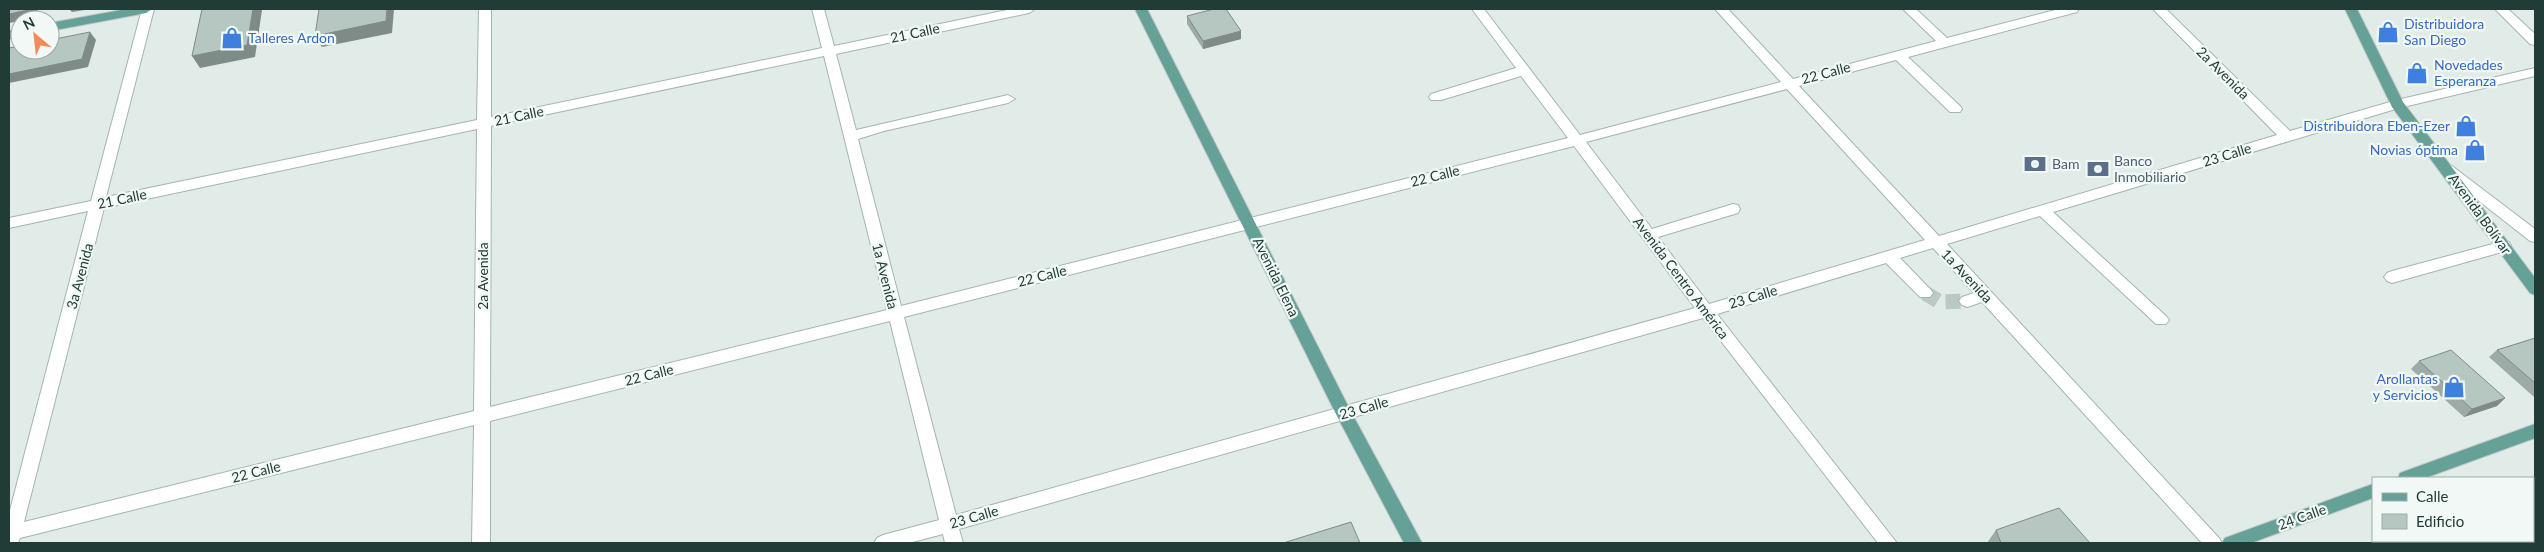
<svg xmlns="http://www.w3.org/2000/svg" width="2544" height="552" font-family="Lato,sans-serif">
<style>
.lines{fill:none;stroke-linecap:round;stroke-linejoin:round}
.minor-tunnel{stroke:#bbc9c5;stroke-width:15;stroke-dasharray:15 8;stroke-linecap:butt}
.minor-casing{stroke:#a4b4af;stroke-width:2}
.major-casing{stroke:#c1c8c7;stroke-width:2}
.minor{fill:#fff;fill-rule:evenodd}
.major{fill:#65a197;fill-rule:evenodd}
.wall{fill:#9daaa6}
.shaded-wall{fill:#7f8b87}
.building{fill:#b6c6c1;stroke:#7f8b87}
.labels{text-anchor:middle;stroke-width:4.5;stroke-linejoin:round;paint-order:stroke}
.shop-label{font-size:14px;fill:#366cbe;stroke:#f1f8f5;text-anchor:start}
.street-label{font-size:14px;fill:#213c37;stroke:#f1f8f5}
.service-label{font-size:14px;fill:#4e5e75;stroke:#f1f8f5;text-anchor:start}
</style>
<rect width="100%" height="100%" fill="#e1ece8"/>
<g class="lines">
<path class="minor-tunnel" d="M1925,293l15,9 27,-1"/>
<g class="minor-casing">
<path id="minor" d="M142,9h12l-48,188 371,-77 2,-111h12v108l331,-69 -10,-39h12l10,37 178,-37h23l-6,4 -193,41 20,76 152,-35 7,4 -7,4 -124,28 -26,8 43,167 667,-168 -47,-62 -80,24h-10l-2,-3 2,-3 85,-26 -44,-59h12l96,126 201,-53 -66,-73h13l65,70 143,-38 -33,-32h13l31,29 112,-29h20l-2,3 -169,45 52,49 2,3 -2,3h-10l-54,-52 -97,26 140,150 338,-101 -124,-126h13l124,122 107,-31 138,-32v8l-136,32 -346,104 113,104 3,4 -3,4h-10l-116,-108 -93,28 272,294 3,5h-20l-220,-241 -15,5 -5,-2 -3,-4 3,-4 12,-4 -41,-45 -33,10 30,31 3,4 -3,4h-10l-34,-34 -169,51 180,229h-19l-175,-225 -744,211 4,14h-18l-2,-9 -34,9h-35l3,-5 6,-3 56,-15 -49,-199 -400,100v122h-18l2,-118 -454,113 -2,5h-9v-29l79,-303 -79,17v-10l82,-17zM824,56l63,254 -397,97 1,-281zM1787,89l138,151 -216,64 -51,-67 80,-24 2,-4 -2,-4 -5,-1 -81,25 -66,-87zM477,129l-3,282 -450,111 80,-314zM1574,146l121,162 -739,207 -52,-198z
M2495,9h13l27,25v11l-5,-1z
M2447,164l5,2 83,63v13l-5,-1 -88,-69 -2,-3z
M2504,241l5,1 2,4 -2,4 -117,33 -5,-2 -3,-4 3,-4 5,-2z
M2430,541h19l1,2h-19z"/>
</g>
<g class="major-casing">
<path id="major" d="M127,9h25l-6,4 -96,18v-8z
M1135,9h12l203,401 72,133h-18l-68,-129z
M2345,9h12l46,93 132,176v17l-5,-2 -138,-186z
M20,29v8l-11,2v-8z
M2535,424v14l-110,40h-27l2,-5z
M2373,484v14l-122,45h-29l3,-5z"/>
</g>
<use href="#minor" class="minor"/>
<use href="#major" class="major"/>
</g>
<path class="wall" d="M1187,16l54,23 -38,10 -16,-25z
M2535,338v58l-1,1 -45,-40 8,-7z
M2419,361l86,37 -8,8 -33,11 -53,-48z
M1996,530l94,13h-103z"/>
<path class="shaded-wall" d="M29,9h9l-3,9 -15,2v1l-11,2v-9z
M69,9h22l-19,3z
M253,9h9v1l-7,47 -55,11 -8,-12z
M387,9h7l-2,24 -70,14 -7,-11z
M1241,31v8l-38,10v-8z
M90,32l6,8 -8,27 -79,16v-9z
M2505,398l-8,8 -33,11 8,-8z"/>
<path class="building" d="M9,9h20l-1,1 -19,4z
M202,9h51l-6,36 -55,11z
M319,9h68l-1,12 -71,15z
M1214,9h12l15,22 -38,10 -16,-25z
M90,32l-8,27 -73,15v-26l11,-2v4h30v-10z
M2535,338v45l-38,-33z
M2451,350l54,48 -33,11 -53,-48z
M2059,508l31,35h-89l-5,-13z
M1351,522l9,21h-77z"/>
<defs>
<g id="shop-bare" transform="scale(1.725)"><path d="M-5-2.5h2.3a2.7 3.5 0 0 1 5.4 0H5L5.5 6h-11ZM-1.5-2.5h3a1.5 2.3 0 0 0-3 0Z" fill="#3f7fe0" stroke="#f1f8f5" stroke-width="2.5" paint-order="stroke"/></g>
<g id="bank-bare" transform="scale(1.725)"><path d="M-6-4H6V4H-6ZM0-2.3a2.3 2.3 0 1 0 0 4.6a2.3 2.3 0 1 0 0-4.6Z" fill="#5c6f8a" stroke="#f1f8f5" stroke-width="2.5" paint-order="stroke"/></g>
</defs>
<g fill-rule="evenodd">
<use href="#shop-bare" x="2388" y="32"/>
<use href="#shop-bare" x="232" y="38"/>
<use href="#shop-bare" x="2417" y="73"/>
<use href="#shop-bare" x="2466" y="126"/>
<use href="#shop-bare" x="2475" y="150"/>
<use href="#bank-bare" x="2035" y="164"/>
<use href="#bank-bare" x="2098" y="169"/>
<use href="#shop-bare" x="2454" y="387"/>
</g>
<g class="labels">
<g class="shop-label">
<text x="2404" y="29">Distribuidora<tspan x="2404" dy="16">San Diego</tspan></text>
<text x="248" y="43">Talleres Ardon</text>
<text x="2434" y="70">Novedades<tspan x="2434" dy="16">Esperanza</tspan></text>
<text x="2450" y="131" text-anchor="end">Distribuidora Eben-Ezer</text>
<text x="2458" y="155" text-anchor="end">Novias óptima</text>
<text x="2438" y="384" text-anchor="end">Arollantas<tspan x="2438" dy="16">y Servicios</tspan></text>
</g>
<g class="street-label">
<text transform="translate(915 33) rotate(-12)" y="5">21 Calle</text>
<text transform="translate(1826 73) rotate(-15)" y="5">22 Calle</text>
<text transform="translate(2223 73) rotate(45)" y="5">2a Avenida</text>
<text transform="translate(519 116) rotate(-12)" y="5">21 Calle</text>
<text transform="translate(2227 155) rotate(-17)" y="5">23 Calle</text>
<text transform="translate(1435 176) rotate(-14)" y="5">22 Calle</text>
<text transform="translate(122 199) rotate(-12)" y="5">21 Calle</text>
<text transform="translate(2480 214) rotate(54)" y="5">Avenida Bolívar</text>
<text transform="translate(80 276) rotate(-75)" y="5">3a Avenida</text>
<text transform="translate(483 276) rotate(-90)" y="5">2a Avenida</text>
<text transform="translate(885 276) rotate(76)" y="5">1a Avenida</text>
<text transform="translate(1042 276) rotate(-14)" y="5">22 Calle</text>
<text transform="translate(1967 276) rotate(47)" y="5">1a Avenida</text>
<text transform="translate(1276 277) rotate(64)" y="5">Avenida Elena</text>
<text transform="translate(1681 278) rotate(53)" y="5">Avenida Centro América</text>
<text transform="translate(1753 297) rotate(-17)" y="5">23 Calle</text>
<text transform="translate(649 375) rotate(-14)" y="5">22 Calle</text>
<text transform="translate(1364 408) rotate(-16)" y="5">23 Calle</text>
<text transform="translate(256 472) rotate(-14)" y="5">22 Calle</text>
<text transform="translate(974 517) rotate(-16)" y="5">23 Calle</text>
<text transform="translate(2302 517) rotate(-20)" y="5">24 Calle</text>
</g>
<g class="service-label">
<text x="2114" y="166">Banco<tspan x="2114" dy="16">Inmobiliario</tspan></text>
<text x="2052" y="169">Bam</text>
</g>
</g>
<rect width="2544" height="552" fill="none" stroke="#213c37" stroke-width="20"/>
<rect x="2372" y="477" width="162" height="65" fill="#f1f8f5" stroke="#9eada9"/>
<rect x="2382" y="493" width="25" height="8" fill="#65a197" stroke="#9eada9"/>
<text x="2416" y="502" font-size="15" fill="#213c37">Calle</text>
<rect x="2382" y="514" width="25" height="15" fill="#b6c6c1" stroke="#9eada9"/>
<text x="2416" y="527" font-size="15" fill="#213c37">Edificio</text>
<g transform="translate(35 35) rotate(332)"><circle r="24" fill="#f1f8f5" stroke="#9eada9"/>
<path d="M0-4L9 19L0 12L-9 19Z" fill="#f28c58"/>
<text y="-8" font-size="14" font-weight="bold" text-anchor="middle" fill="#213c37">N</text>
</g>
</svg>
